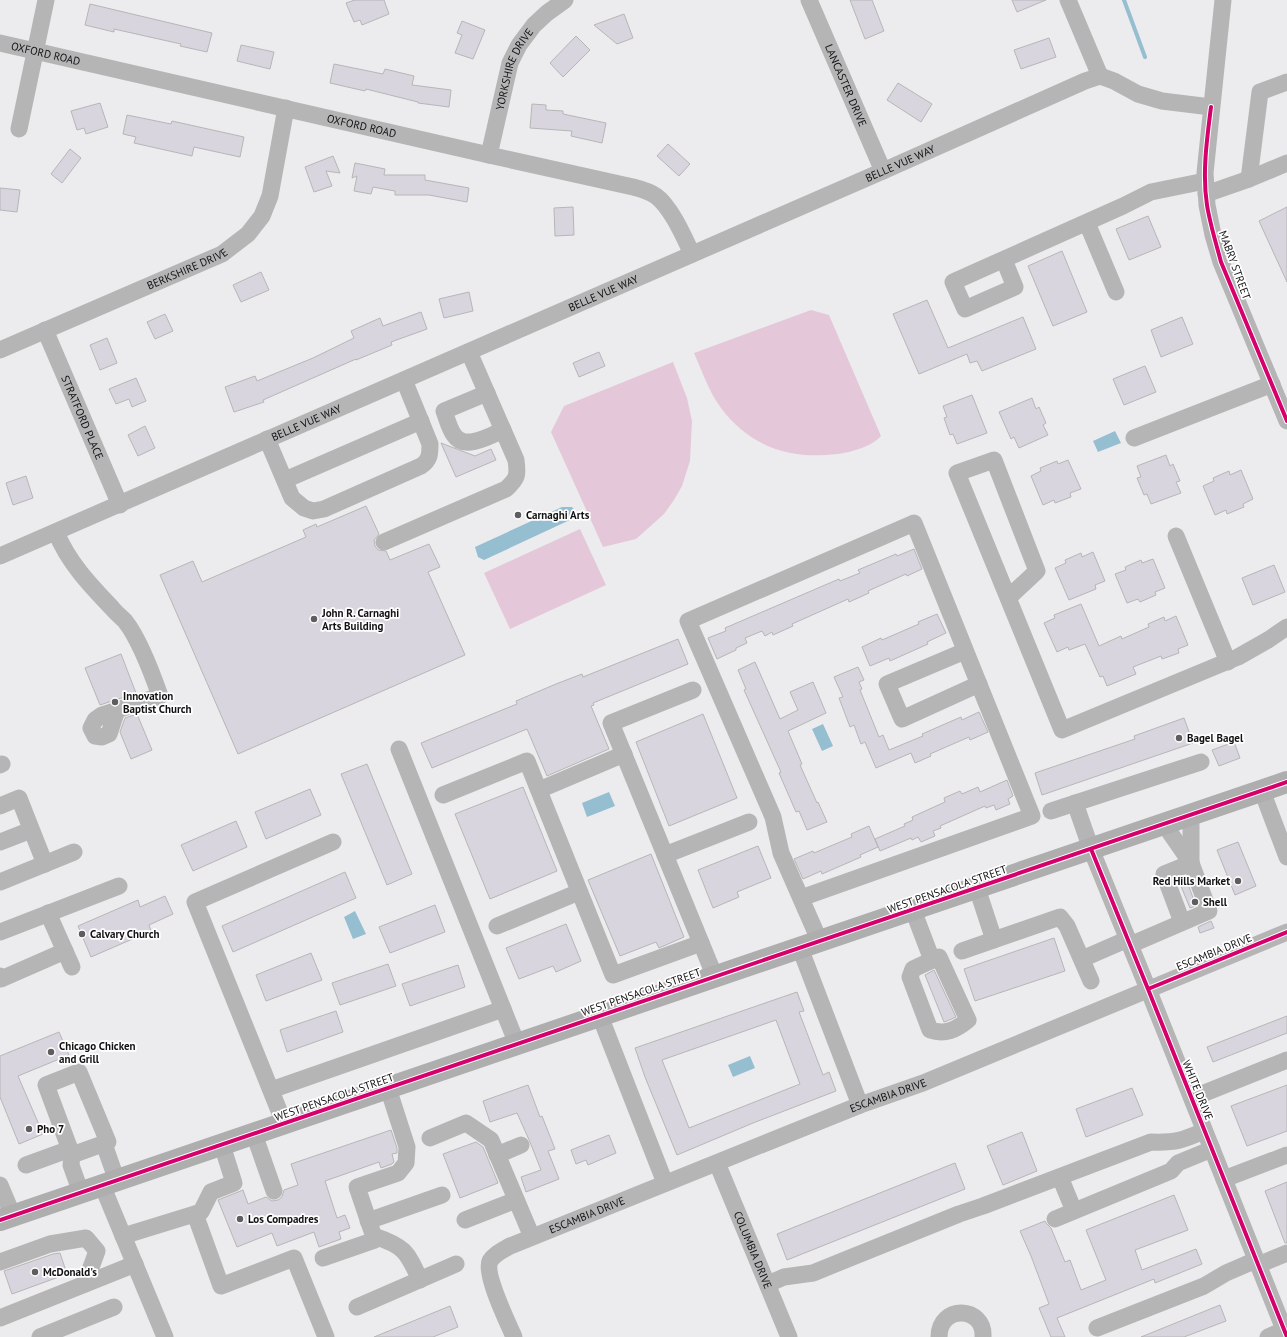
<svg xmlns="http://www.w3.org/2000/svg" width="1287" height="1337" font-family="'PT Sans',sans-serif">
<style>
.green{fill:#e4c8d9}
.water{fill:#95bed1}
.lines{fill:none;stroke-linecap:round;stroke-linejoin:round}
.stream{stroke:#95bed1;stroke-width:4}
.building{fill:#d9d5de;stroke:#b6b6b7;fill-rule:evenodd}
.minor{stroke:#b5b5b6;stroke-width:17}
.major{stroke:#aeaeaf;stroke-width:22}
.cycleway-casing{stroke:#fff;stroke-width:6}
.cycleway{stroke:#d6006c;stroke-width:4}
.poi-dot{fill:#5e5e60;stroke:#fff;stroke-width:1.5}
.labels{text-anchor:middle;stroke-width:3.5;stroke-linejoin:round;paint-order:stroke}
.street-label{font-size:11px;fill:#121214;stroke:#fff}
.poi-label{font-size:11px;font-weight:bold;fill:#121214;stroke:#fff;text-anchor:start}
</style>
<rect width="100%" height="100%" fill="#ececee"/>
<path class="green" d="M811,310l18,5 52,121c-8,10 -32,17 -44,18 -47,6 -88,-8 -116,-46 -12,-16 -19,-37 -27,-55z
M673,362l14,36 5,23 -2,40 -8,25 -8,14 -10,14 -28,25 -33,8 -52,-115 13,-26z
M580,529l26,56 -96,44 -26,-56z"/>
<path class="water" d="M1115,431l6,12 -23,9 -5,-11z
M562,507h10l6,7 -6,5 -88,41 -6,-3 -3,-10z
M823,724l10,22 -11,5 -10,-22z
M609,792l6,14 -28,11 -5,-14z
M355,911l11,23 -13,5 -9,-22z
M750,1056l5,12 -22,9 -5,-12z"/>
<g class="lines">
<path class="stream" d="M1124,0l21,57"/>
</g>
<path class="building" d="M355,0h29l5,14 -27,11 -2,-5 -6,2 -8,-19z
M850,0h22l12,31 -19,8z
M1012,0h34l-29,12z
M90,4l122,29 -5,19 -27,-6 1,-2 -67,-15v3l-29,-7z
M624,14l9,24 -16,6 -23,-19z
M462,21l23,9 -12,29 -18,-6 7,-18 -5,-2z
M576,36l14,14 -27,27 -13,-14z
M1049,38l7,19 -35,12 -7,-19z
M241,45l33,7 -4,17 -33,-8z
M334,64l49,10 2,-5 29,7 -2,9 39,5 -2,17 -31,-4v-1l-52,-13 -1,2 -35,-8z
M898,83l34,21 -11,18 -34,-22z
M100,103l8,24 -22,7 -2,-6 -7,2 -6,-19z
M532,104l14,1v5l17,1v3l43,9 -4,20 -31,-7 1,-5 -42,-3z
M127,115l44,9 1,-3 72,16 -4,20 -46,-10 -2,9 -58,-13 2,-6 -13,-3z
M668,144l22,20 -11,12 -22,-20z
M70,149l11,9 -19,25 -11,-9z
M333,156l7,17 -14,-2 6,15 -18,6 -9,-25z
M355,163l30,6 -1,6h41v5l44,8 -2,14 -38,-7h-34v-4l-22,-4 -2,7 -17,-3 3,-15 -5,2z
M0,188l20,2 -3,22 -17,-2z
M573,207l1,28 -19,1 -1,-28z
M1287,207v75l-28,-61z
M1148,216l13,31 -32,13 -13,-31z
M1062,251l25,61 -34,14 -25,-60z
M261,272l8,18 -28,12 -8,-17z
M469,292l4,19 -29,7 -5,-19z
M927,300l21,48 75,-31 13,32 -54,22 -5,-10 -7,2 -3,-9 -48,20 -26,-60z
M421,312l6,17 -36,13 1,3 -36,15v-1l-93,41 1,2 -30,10 -9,-25 30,-11 2,5 56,-23 41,-20 -3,-7 29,-13 3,8z
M165,314l8,17 -18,8 -8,-17z
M1182,317l11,27 -32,13 -10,-27z
M107,338l10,25 -17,7 -10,-25z
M599,352l6,14 -26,11 -6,-14z
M1145,366l11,26 -32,13 -11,-26z
M136,378l10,23 -14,6 -3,-8 -13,5 -7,-15z
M972,395l15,38 -30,11 -4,-10 -3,1 -6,-17 3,-1 -4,-11z
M1032,398l4,11 3,-2 7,16 -3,2 5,10 -29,13 -5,-11 -3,2 -12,-27z
M145,426l10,22 -17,8 -10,-21z
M441,443l34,13 16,-7 5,11 -40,17z
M1166,455l4,11 3,-2 7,17 -4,1 5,11 -30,11 -4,-10 -3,1 -7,-17 4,-1 -4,-11z
M1068,460l13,29 -11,4 1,4 -16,6 -1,-3 -11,5 -12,-29 10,-5 -1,-3 17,-7 1,3z
M1241,470l12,29 -10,5 1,3 -17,7 -1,-4 -11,5 -12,-29 11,-5 -1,-3 16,-7 1,4z
M26,476l7,22 -20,7 -7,-22z
M366,506l13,28 -5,6 1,6 3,4 8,1 4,9 39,-16 11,23 -12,5 37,83 -227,99 -78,-179 33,-14 9,21 104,-45 -3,-7 13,-6 1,3z
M914,549l8,20 -15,7 -1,-2 -38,17 1,2 -20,9 -1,-3 -56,25 1,2 -20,9 -1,-3 -7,4 -3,-5 -17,7 2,5 -11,5v2l-19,9 -9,-21 18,-7 -1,-3 114,-49 1,2 20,-8 -2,-3 38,-16 1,2z
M1093,552l12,29 -10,4 1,4 -27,11 -14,-32 11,-5 -1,-3 16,-7 1,4z
M1153,559l12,29 -10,4 1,3 -16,7 -2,-3 -11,4 -12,-29 11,-4 -1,-3 16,-7 1,3z
M1274,565l11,27 -32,13 -11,-27z
M1081,604l18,42 22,-10 1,3 27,-12 -1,-3 16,-7 1,4 11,-5 12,29 -10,4 1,4 -17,6 -1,-3 -28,11 3,7 -29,12 -4,-10 -3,1 -15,-33 -16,6 -1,-3 -11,5 -13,-29 11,-5 -1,-3z
M937,614l9,19 -19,9 1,2 -38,17 -1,-3 -19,8 -8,-19 19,-9 1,2 37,-16 -1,-2z
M678,639l10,25 -95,39 1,2 -3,1 18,43 -62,27 -20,-47 -95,39 -11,-25 96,-39 -1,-3 40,-17 26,-10 1,3z
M121,654l15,39 -36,12 -15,-37z
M755,662l25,57 18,-9 -8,-18 23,-10 13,31 -38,18 14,33 -2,1 17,38 1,-1 9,20 -20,8 -8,-19 -3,1 -17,-39 2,-1 -37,-82 2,-1 -8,-19z
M858,667l6,13 -5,2 3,7 -2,1 19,47 4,-2 6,15 34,-14 -1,-2 39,-17 1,3 17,-8 9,20 -18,8 -1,-3 -39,17 1,2 -16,7 -4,-10 -35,15 -11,-26 -4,2 -7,-19 -4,2 -11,-29 4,-1 -9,-20z
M137,714l15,36 -21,9 -11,-27 5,-14z
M703,714l34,84 -68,28 -33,-84z
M1184,718l9,25 -151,52 -7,-22 100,-34 -1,-3z
M1234,742l6,16 -21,8 -7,-16z
M367,764l45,110 -25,11 -46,-111z
M1007,780l6,16 -5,3 2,5 -14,6 -2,-5 -8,3 -1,-2 -45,20 1,2 -8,3 2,5 -14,6 -3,-5 -6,3 -1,-2 -31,13 -5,-12 30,-13 -1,-2 9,-4 -1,-3 33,-15 -1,-4 16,-7 2,3 16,-7 2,5z
M523,787l34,84 -67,28 -35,-85z
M310,789l11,26 -55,24 -11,-27z
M236,821l11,26 -54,24 -12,-26z
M869,826l9,21 -18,8 1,2 -39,17 -1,-3 -18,8 -9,-20 19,-8 1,2 38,-16 -1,-3z
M1238,842l18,44 -21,9 -18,-45z
M758,846l13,32 -34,14 2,5 -26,11 -15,-38z
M651,854l33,83 -25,11 -3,-6 -36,14 -32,-76z
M345,872l11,26 -123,54 -11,-26z
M1185,876l11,30 -6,2 -12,-29z
M165,896l8,18 -24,11 2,6 -60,26 -13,-31 60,-26 2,7z
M435,905l10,27 -55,21 -11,-26z
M1211,921l3,7 -14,5 -2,-6z
M566,924l15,37 -25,11 -3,-6 -34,13 -13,-31z
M1054,938l11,33 -90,30 -11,-32z
M311,953l11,27 -56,21 -10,-26z
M388,964l8,22 -56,19 -8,-22z
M458,965l7,22 -55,19 -8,-22z
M934,970l22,47 -9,4 -3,1 -19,-47z
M797,992l7,19 -5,1 24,63 6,-3 7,19 -83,32 -76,32 -32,-78 -10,-29zM776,1020l24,64 -111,44 -27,-68z
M336,1011l7,21 -56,20 -7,-22z
M1287,1016v17l-74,29 -6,-15z
M59,1032l10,23 -51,21 25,58 -24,10 -19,-47v-41z
M528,1085l12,32 2,-1 13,33 -7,2 11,28 -33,13 -5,-15 20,-7 -11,-28 -13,-29 -27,9 -7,-21z
M1287,1085v46l-40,15 -16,-40z
M1132,1088l11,27 -57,22 -10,-28z
M391,1130l6,18v5l-5,1 2,8 -2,2 -11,4 -2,-6 -54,19 12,37 8,-3 5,13 -11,4 2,7 -22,8 -5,-15 -37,14 -5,-13 -35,14 -19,-47 25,-10 5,14 18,-7 6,4 6,-1 4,-3 2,-7 14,-5 -7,-21z
M1022,1132l15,39 -34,14 -16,-39z
M609,1135l7,18 -28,12 -2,-5 -10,4 -5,-14z
M476,1142l7,5 15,36 -38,15 -17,-44z
M955,1163l10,26 -178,71 -10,-26z
M1287,1182v61h-2l-20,-52z
M1174,1195l14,35 -53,20 7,20 54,-21 6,15 -47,19 -1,-4 -97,39 8,19h-14l-12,-29 10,-4 -18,-48 -11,-25 25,-10 1,2 5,5 14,34 5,-2 11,30 25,-10 -20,-50z
M60,1253l7,21 -55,20 -8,-23 49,-17z
M1220,1305l6,16 -42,16h-43z
M450,1306l8,21 -25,10h-59z"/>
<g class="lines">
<g class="minor">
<path id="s1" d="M809,0l74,171"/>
<path d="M1068,0l32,76"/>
<path d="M1223,0l-18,173 2,32 6,30 8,27 66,159"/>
<path id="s2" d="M0,43l489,112 144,32c8,2 16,4 23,9 15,11 28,41 36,58"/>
<path d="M19,129l27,-129"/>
<path id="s3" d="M489,155l21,-92 9,-18 15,-20 13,-12 18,-13"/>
<path d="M1249,179l11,-87 27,-10"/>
<path d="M1206,194l43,-15 38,-16"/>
<path d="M1087,223l29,69"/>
<path d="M1004,260l11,27 -50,22 -12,-27 170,-76 28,-14 54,-11"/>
<path id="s4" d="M45,330l75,175"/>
<path id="s5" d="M0,350l222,-96 26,-20 14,-18 8,-20 16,-88"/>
<path d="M487,393l-43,18c3,8 5,17 10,24 10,16 36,1 49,-5"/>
<path d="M1134,438l138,-54"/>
<path d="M267,439l25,59 12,10 9,3 11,-2 97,-43c9,-6 9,-12 9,-22l-26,-64"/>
<path d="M285,480l136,-59"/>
<path d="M56,532c12,30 34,53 56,76 4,5 9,9 13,13 15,19 27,52 35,75l-58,19 -7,5 -4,8 4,8 7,1 7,-3 8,-24"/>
<path d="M1176,536l52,126"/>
<path d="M384,542l122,-53c12,-11 12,-14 10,-29l-47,-108"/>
<path id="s6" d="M0,556l883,-385 202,-90 15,-5 14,5 24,13 24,7 49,6"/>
<path d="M1008,598l29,-27 -43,-111 -37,13 105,257 176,-73 30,-17 19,-13"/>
<path d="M965,651l-78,33 15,35 77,-35"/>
<path d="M693,690l-82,33 104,254"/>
<path d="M399,749l118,295"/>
<path d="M0,765l2,-1"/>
<path d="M539,790l85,-36"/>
<path d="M1262,791l25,66"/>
<path d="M443,795l84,-34 86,214 88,-32"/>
<path d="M1075,803l16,46 57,140 139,348"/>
<path d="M0,806l19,-8 26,66"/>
<path d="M1051,811l150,-49"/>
<path d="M0,842l31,-12"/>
<path d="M665,855l84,-33"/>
<path d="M1191,863v-48"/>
<path d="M0,882l74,-30"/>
<path d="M977,888l17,52"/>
<path d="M801,898l231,-82 -118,-293 -226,98 85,196 8,36 39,89"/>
<path d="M913,910l19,50"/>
<path d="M48,913l24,54"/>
<path d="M1182,922l-18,-48 27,-11"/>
<path d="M497,926l82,-34"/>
<path d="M0,932l119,-46"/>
<path d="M1130,945l79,-34 -18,-48 -27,-39"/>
<path d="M800,948l60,157"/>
<path d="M962,951l98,-34 7,9 24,55"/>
<path d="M939,957l29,63c-12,10 -23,15 -38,10l-20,-53 3,-8z"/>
<path d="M1082,959l46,-20"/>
<path d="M0,976l1,3 64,-28"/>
<path d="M600,1016l65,167"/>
<path d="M271,1090l232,-81"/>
<path d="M1192,1098l95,-38"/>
<path d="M284,1123l-89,-221 138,-60"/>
<path d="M254,1134l20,57"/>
<path d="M430,1138l36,-15 25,17 41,97"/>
<path d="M104,1144l13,37"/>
<path d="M72,1155l36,-13 -29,-70 -33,13 26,70 -1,10 10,28"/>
<path d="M497,1155l24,-10"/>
<path id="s7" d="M717,1163l72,174"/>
<path d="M26,1165l44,-16"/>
<path d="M1060,1177l14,34"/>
<path d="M1224,1179l63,-24"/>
<path d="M0,1185l13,31"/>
<path d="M102,1185l63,152"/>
<path d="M195,1214l26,72 73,-28 32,79"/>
<path d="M1055,1219l116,-48 7,-8 34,-14"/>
<path d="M465,1220l51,-20"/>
<path d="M368,1221l74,-26"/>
<path d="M123,1236l78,-24 10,-20 23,-9 -12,-38"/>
<path d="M374,1236c30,10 33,15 46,44"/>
<path d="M323,1258l52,-18 -18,-53 41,-14 8,-10 1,-16 -19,-59"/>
<path d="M0,1262l50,-18 36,-6 11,13 -12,33"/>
<path d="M1258,1265l29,-12"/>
<path d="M768,1284l16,-7 29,-4 146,-59 24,-8 168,-64c25,1 32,-2 53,-11"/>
<path d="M357,1307l99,-43"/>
<path d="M0,1318l135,-54"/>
<path d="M1097,1328l107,-42 22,-13 30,-13"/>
<path d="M40,1337l74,-30"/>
<path id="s8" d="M514,1337c-6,-14 -30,-63 -24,-76 4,-7 13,-11 20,-15l350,-141 63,-22 364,-151"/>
<path d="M939,1337c0,-33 46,-31 44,0"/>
<path d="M1268,1337l16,-7"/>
</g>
<path class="major" d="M0,1220l1287,-438"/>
<g class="cycleway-casing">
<path id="cycleway" d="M1211,107c-4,32 -9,66 -4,98 3,19 9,38 14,57l66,159
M1091,849l57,140 139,348
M1148,989l139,-57
M0,1220l1287,-438"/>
</g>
<use href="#cycleway" class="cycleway"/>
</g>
<g class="poi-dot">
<circle cx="518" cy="515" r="4"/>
<circle cx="314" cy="619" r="4"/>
<circle cx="115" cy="702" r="4"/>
<circle cx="1179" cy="738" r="4"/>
<circle cx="1238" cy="881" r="4"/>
<circle cx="1195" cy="902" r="4"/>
<circle cx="82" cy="934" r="4"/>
<circle cx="51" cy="1052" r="4"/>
<circle cx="29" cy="1129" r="4"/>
<circle cx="240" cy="1219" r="4"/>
<circle cx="35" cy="1272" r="4"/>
</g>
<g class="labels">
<g class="street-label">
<text dy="4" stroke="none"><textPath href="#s2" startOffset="47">OXFORD ROAD</textPath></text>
<text dy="4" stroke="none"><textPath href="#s3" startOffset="90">YORKSHIRE DRIVE</textPath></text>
<text dy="4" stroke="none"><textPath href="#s1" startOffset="93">LANCASTER DRIVE</textPath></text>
<text dy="4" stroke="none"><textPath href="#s2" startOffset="371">OXFORD ROAD</textPath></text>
<text dy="4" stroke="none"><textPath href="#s6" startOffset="982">BELLE VUE WAY</textPath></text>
<text transform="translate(1235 265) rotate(70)" y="4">MABRY STREET</text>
<text dy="4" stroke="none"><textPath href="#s5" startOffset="204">BERKSHIRE DRIVE</textPath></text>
<text dy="4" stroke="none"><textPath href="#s6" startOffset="658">BELLE VUE WAY</textPath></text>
<text dy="4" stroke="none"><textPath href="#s4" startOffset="95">STRATFORD PLACE</textPath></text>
<text dy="4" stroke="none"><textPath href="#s6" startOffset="334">BELLE VUE WAY</textPath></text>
<text transform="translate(947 889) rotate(-19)" y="4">WEST PENSACOLA STREET</text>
<text transform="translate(1214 952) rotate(-22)" y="4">ESCAMBIA DRIVE</text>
<text transform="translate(641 992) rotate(-19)" y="4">WEST PENSACOLA STREET</text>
<text transform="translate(1198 1090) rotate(68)" y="4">WHITE DRIVE</text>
<text dy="4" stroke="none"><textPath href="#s8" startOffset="513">ESCAMBIA DRIVE</textPath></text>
<text transform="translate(334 1097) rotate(-19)" y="4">WEST PENSACOLA STREET</text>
<text dy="4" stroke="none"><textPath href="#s8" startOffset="189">ESCAMBIA DRIVE</textPath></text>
<text dy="4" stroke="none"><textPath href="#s7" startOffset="94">COLUMBIA DRIVE</textPath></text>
</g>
<g class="poi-label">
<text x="526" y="519">Carnaghi Arts</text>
<text x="322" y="617">John R. Carnaghi<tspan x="322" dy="13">Arts Building</tspan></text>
<text x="123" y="700">Innovation<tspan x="123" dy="13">Baptist Church</tspan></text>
<text x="1187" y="742">Bagel Bagel</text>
<text x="1230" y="885" text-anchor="end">Red Hills Market</text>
<text x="1203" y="906">Shell</text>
<text x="90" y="938">Calvary Church</text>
<text x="59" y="1050">Chicago Chicken<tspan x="59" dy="13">and Grill</tspan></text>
<text x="37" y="1133">Pho 7</text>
<text x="248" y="1223">Los Compadres</text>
<text x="43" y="1276">McDonald's</text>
</g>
</g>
</svg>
